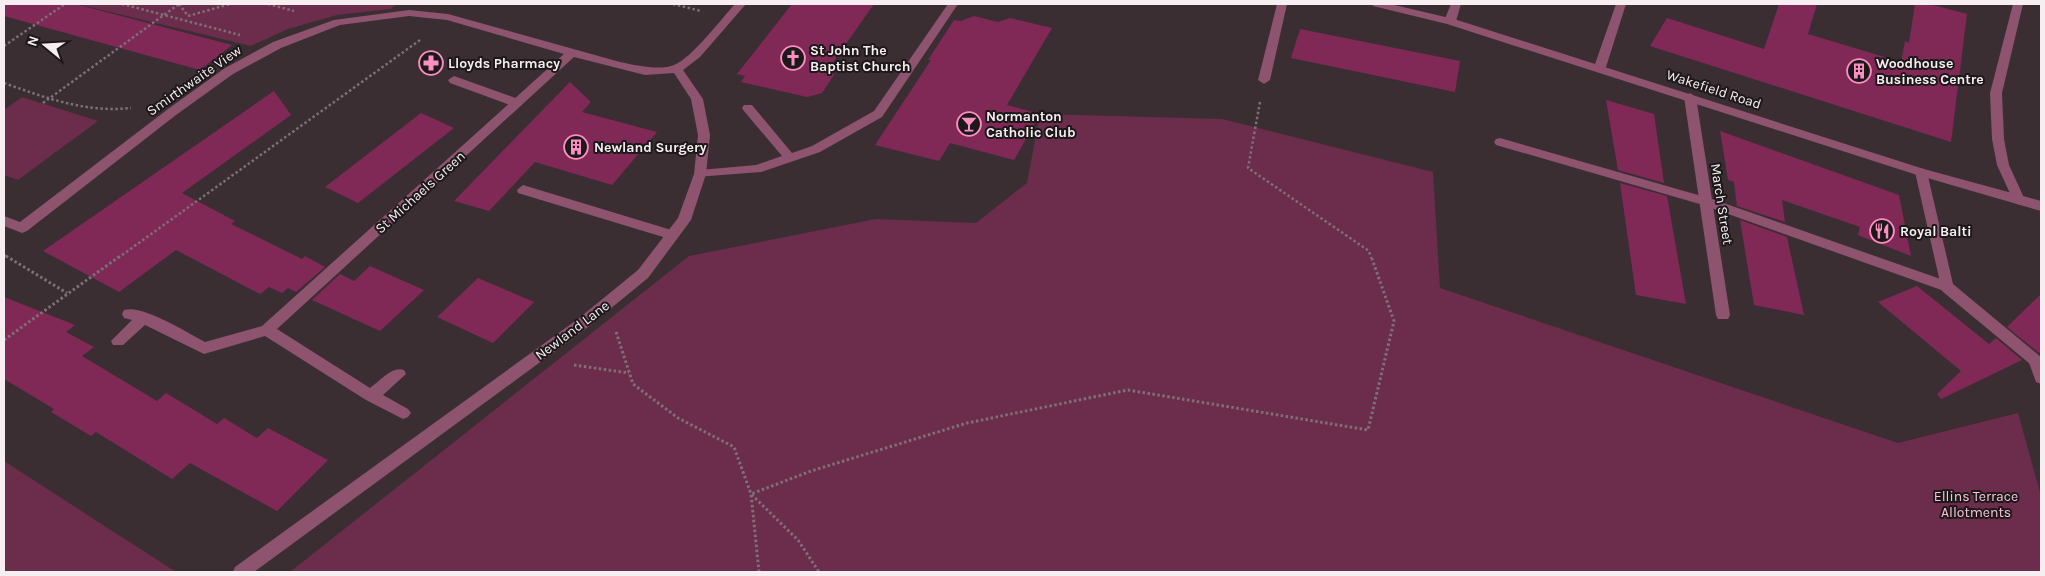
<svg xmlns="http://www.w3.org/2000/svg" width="2045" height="576" font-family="Karla,sans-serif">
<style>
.green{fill:#6c2c4b}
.building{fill:#802956}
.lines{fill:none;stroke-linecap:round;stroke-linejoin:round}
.path-far1{stroke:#7c7176;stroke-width:2.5;stroke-dasharray:2.5 2.5;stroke-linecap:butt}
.path{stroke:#7c7176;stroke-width:3;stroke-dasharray:2.5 2.5;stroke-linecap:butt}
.service{fill:#8e536e;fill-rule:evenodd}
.minor{fill:#8e536e;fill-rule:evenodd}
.tertiary{fill:#8e536e;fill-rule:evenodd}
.labels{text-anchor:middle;stroke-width:4;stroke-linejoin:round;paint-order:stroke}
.poi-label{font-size:14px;font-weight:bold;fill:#f6eef1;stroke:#1d181a;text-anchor:start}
.street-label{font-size:14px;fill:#f6eef1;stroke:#1d181a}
.park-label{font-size:14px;fill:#f6c4d8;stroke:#1d181a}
</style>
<rect width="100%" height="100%" fill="#3a2e33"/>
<path class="green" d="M77,4h320l-6,5 -54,6 -49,14 -37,17z
M22,97l76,24 -80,59 -14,-5v-65z
M1040,114l182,5 211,53 7,116 458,155 120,-30 23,83v76h-1751l399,-316 187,-37 100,4 51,-40z
M4,461l172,111h-172z"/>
<path class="building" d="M4,4h71l157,41 -32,25 -196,-54z
M792,4h82l-45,64 5,7 -12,18 -15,4 -66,-15 4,-6 -8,-2z
M1779,4h38l-9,30 93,28 4,-21 4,2 6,-39h14l38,10 -16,128 -301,-96 17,-28 97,31z
M974,16l24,6 12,-4 42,10 -45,77 33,9 -26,46 -64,-17 -11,18 -64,-16 56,-85h-3l26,-40 7,1z
M1300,29l160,32 -5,31 -164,-34z
M570,82l21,20 -9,10 75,20 -45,53 -77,-23 -46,49 -35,-10z
M274,91l17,24 -109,78 53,28 -4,3 71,35 3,-3 20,11 -29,25 -8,-4 -6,5 -13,-6 -9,7 -84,-44 -57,42 -76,-41z
M1606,100l48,14 10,69 -46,-13z
M421,113l33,15 -96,75 -33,-16z
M1720,131l179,64 12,61 -53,-21 2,-8 -78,-27 3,22 -48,-16 -3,-24 -6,-2z
M1620,183l47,13 19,108 -50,-9z
M1740,220l47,17 17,78 -50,-10z
M370,266l54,24 -44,41 -68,-31 28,-26 14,7z
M478,278l56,24 -41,41 -56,-26z
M1917,286l72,58 7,-6 26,22 -81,39 -4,-5 24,-23 -83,-69z
M2041,294v57l-2,2 -32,-26z
M4,297l71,28 -9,7 28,15 -12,9 75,45 9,-8 51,31 7,-6 33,20 11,-10 60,32 -51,51 -87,-48 -18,16 -76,-47 -5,4 -40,-24 3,-3 -50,-30z"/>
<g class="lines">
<path class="path-far1" d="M122,4l118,31
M179,4l9,12 42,-12
M268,4l26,7
M673,4l28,7
M4,46l61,-42
M4,83c42,15 82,30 127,25
M1260,102l-12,66 121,83 2,7
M43,103l136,-99
M4,255l4,3
M118,258l302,-218"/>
<path class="path" d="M6,256l61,37
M616,332l17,52 45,34 56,29 17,47 47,46 21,32
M4,340l116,-84
M574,365l55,8
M759,572l-8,-78 60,-23 156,-48 161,-33 240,40 26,-109 -23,-65"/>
<path class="service" d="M948,4h10l-76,113 -62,35 -59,20 -65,5 -2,-3 6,-4 56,-5 26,-9 -38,-45 -2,-3 2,-3h8l40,48 20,-7 62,-35z
M1277,4h10l-17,76 -6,4 -6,-4z
M454,76l67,24 2,3 -2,3h-8l-63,-23 -2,-3z
M1500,138l212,61 240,84 2,4 -2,4 -5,1 -244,-87 -207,-60 -2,-3 2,-3z
M523,185l155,47 2,3 -7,5 -155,-47 -1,-3z
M2035,354l6,4v26l-5,-2 -8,-22 2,-4z"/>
<path class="minor" d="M735,4h11l-46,53 -17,13 20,29 7,36 -4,39 -15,46 -43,58 -60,49 -334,245h-21l2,-5 343,-248 60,-49 40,-52 16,-44 4,-39 -7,-36 -17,-26 -29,2 -71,-18 -297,272 93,59c10,-7 22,-22 34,-18l2,4 -23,21 25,14 3,4 -3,4 -5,2 -37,-19 -101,-64 -61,18 -59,-29 -22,20h-10l-2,-4 21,-21 -8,-2 -2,-4 2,-4c18,-6 64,23 81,32l57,-16 302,-272 -117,-34 -38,-4 -69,9 -59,23 -48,26 -57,41 -149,116 -5,2 -18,-7v-10l16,6 148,-113 57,-41 48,-26 61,-22 75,-10 39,4 172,48c14,3 40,9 54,3 18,-7 47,-46 61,-61z
M1451,4h10l-5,17 -6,3 -6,-3z
M1616,4h10l-20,63 -2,3h-8l-2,-3z
M2013,4h10l-21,89 2,46 5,26 16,35 -6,5 -6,-5 -16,-35 -5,-26 -2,-46z
M1690,93l6,4 34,218 -2,4h-10l-2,-4 -32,-218z
M1921,168l6,4 26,112 88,73v14l-5,-2 -94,-78 -27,-119z"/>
<path class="tertiary" d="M1372,4h18l64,15 470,150 117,32v10l-124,-36 -470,-151 -74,-18z"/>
</g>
<defs>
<g id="church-ring" transform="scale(1.25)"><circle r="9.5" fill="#1d181a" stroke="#fc8fc1" stroke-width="1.5"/><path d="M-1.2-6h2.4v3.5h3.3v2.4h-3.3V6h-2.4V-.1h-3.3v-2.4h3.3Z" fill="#fc8fc1"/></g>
<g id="pharmacy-ring" transform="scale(1.25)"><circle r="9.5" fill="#1d181a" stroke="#fc8fc1" stroke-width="1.5"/><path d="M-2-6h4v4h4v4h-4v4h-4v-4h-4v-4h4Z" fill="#fc8fc1"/></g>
<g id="building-ring" transform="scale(1.25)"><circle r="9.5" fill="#1d181a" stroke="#fc8fc1" stroke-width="1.5"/><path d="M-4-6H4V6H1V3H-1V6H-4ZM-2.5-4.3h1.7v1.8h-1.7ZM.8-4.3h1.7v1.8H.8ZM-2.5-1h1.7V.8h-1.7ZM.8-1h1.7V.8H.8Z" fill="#fc8fc1"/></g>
<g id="bar-ring" transform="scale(1.25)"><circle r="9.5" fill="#1d181a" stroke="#fc8fc1" stroke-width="1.5"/><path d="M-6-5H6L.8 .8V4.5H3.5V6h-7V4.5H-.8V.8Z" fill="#fc8fc1"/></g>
<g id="restaurant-ring" transform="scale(1.25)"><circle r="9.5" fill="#1d181a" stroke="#fc8fc1" stroke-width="1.5"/><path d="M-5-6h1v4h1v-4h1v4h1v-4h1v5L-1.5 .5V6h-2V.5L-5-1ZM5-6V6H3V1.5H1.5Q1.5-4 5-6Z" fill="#fc8fc1"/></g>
</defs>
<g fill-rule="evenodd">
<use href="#church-ring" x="793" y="58"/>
<use href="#pharmacy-ring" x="431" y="63"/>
<use href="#building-ring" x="1859" y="71"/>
<use href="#bar-ring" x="969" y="124"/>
<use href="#building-ring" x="576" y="147"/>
<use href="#restaurant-ring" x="1882" y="231"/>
</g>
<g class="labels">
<g class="poi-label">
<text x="810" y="55">St John The<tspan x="810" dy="16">Baptist Church</tspan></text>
<text x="448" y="68">Lloyds Pharmacy</text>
<text x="1876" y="68">Woodhouse<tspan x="1876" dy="16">Business Centre</tspan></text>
<text x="986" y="121">Normanton<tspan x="986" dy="16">Catholic Club</tspan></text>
<text x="594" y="152">Newland Surgery</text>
<text x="1900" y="236">Royal Balti</text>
</g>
<g class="street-label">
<text transform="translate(194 80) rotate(-35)" y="5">Smirthwaite View</text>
<text transform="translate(1714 89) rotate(18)" y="5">Wakefield Road</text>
<text transform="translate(420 192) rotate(-42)" y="5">St Michaels Green</text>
<text transform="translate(1722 204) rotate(81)" y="5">March Street</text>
<text transform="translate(572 330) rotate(-37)" y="5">Newland Lane</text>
</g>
<g class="park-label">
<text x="1976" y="501">Ellins Terrace<tspan x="1976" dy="16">Allotments</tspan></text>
</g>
</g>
<rect width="2045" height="576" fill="none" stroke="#f6eef1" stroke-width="10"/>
<g transform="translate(45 45) rotate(288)" stroke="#1d181a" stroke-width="4" paint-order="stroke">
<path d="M0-4L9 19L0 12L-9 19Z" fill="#f6eef1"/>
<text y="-8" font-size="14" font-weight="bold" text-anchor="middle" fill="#f6eef1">N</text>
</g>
</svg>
